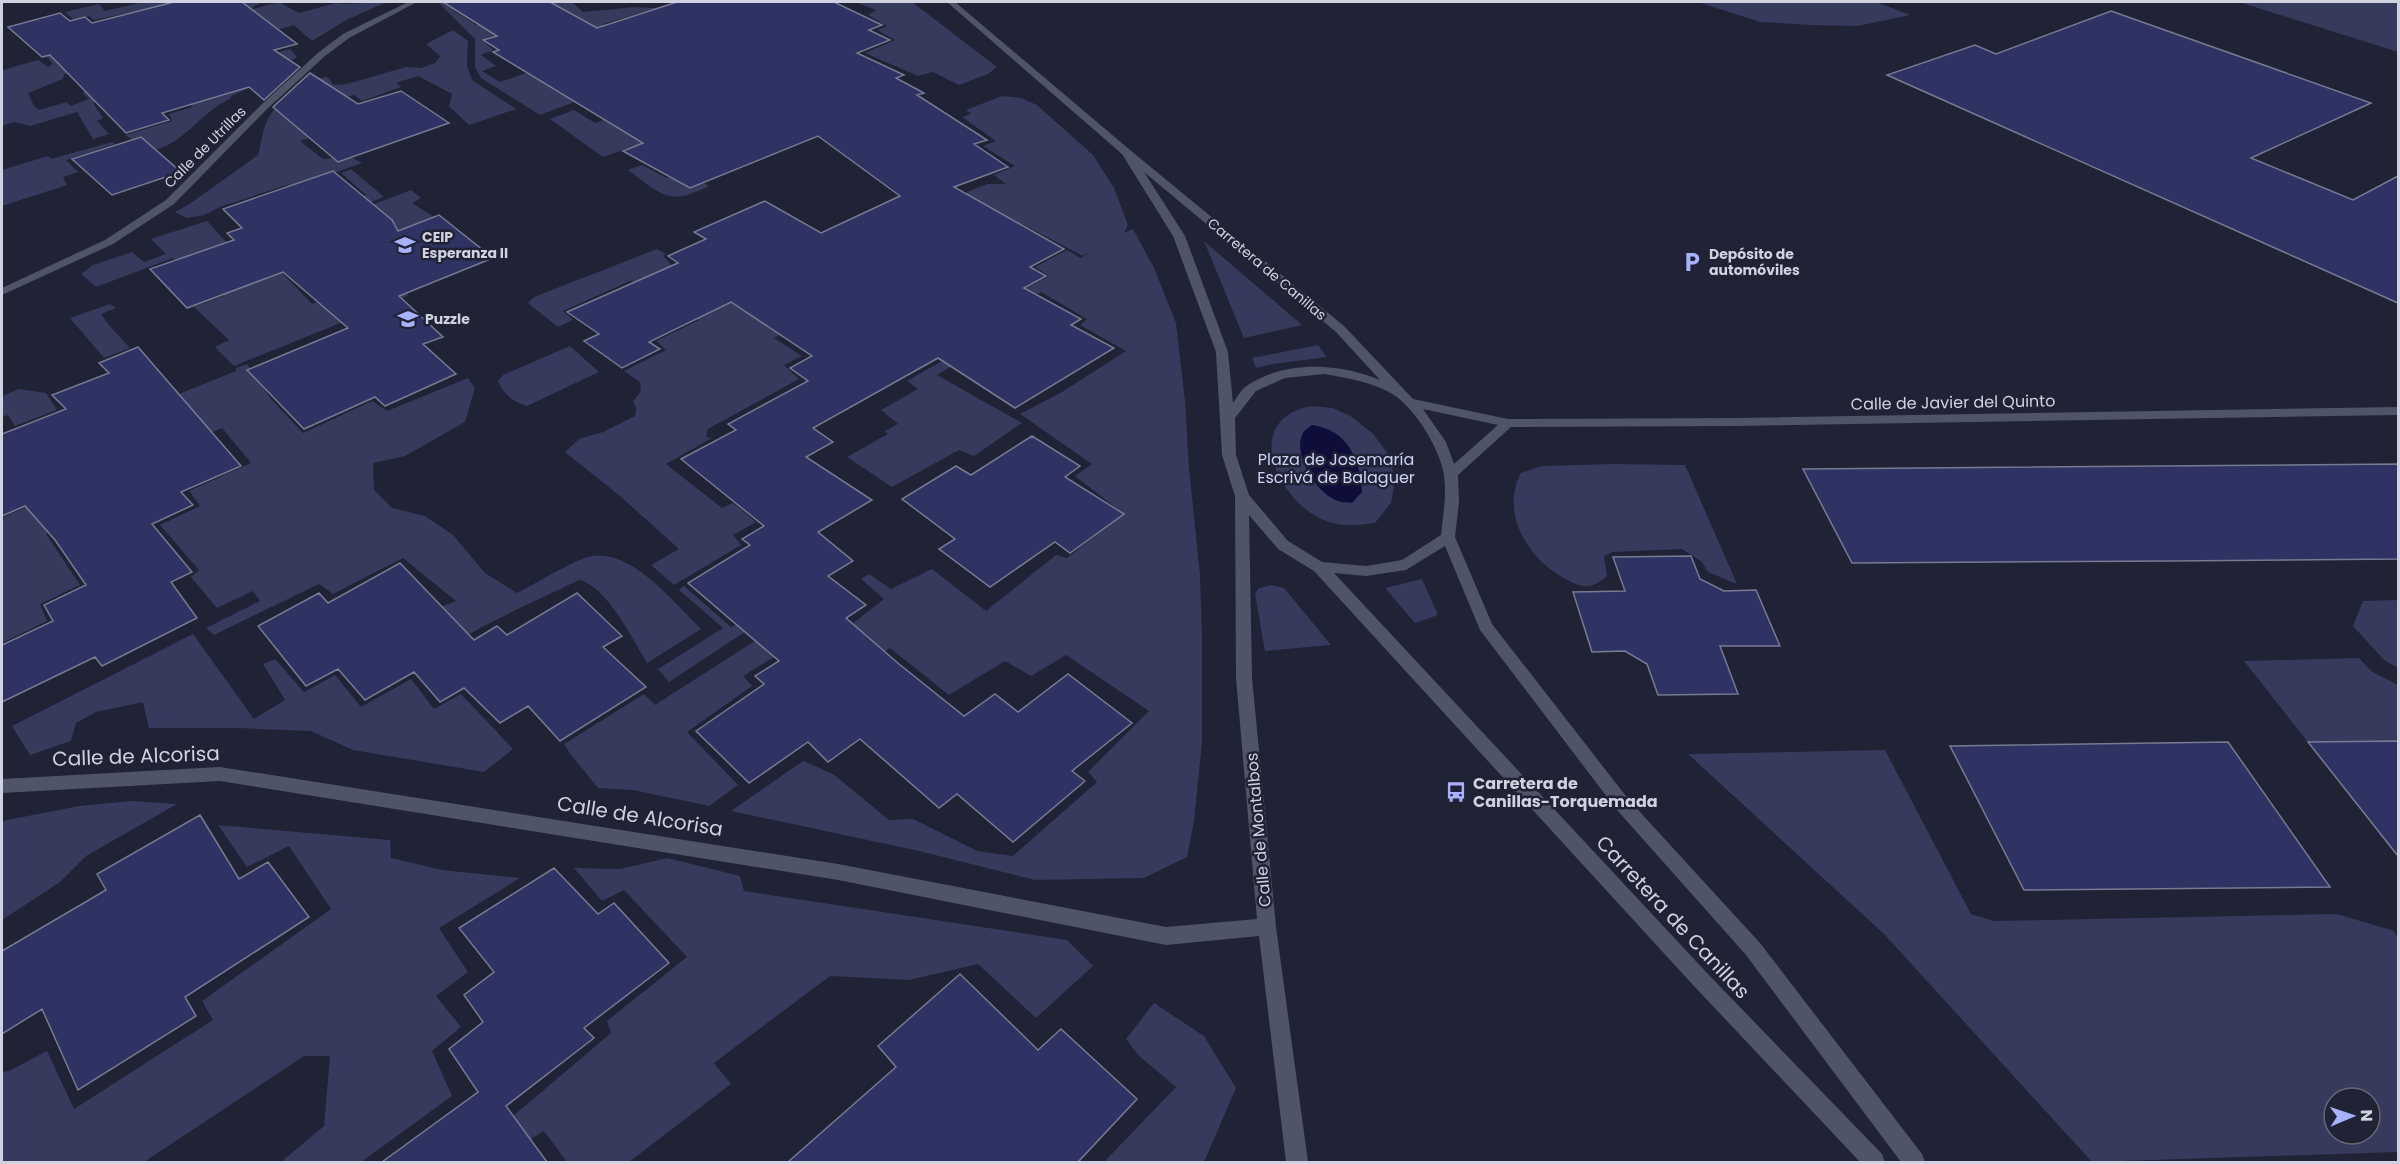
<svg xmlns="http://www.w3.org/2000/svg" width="2400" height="1164" font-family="Poppins,sans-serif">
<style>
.green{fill:#363a5c;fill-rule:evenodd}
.water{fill:#0f0d39}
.building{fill:#2f3363;stroke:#777b92;stroke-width:1.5}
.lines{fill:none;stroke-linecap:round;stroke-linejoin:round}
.minor{fill:#505469;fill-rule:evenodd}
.labels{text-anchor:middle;stroke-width:5;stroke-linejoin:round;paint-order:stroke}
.far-street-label{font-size:14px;fill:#d0d2df;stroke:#202235}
.far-poi-label{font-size:14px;font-weight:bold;fill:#d0d2df;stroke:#202235;text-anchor:start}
.street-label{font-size:16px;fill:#d0d2df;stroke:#202235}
.park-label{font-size:16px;fill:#ced3f4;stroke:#202235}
.poi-label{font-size:16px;font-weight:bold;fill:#d0d2df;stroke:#202235;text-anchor:start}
.near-street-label{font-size:20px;fill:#d0d2df;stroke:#202235}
</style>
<rect width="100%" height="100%" fill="#202235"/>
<path class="green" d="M143,2h37l-86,18 -5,-4 -16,3 -8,-7 34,-8 6,7z
M227,2h36l-14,7 -175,65h-10l-1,5 -35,14 6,13 5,4 28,-8 3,4 19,-7 -7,-7 15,-5 55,-1 -59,17 10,15 -6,3 12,13 -16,5 -16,-27 -47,14 -16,-4 -12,4 1,-56 35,-10 10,7 5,-3 -10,-12 181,-44z
M279,2l20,11 37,-10c5,2 41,-1 51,-1l-41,18 -34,21 -18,-16 -25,7 -20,-22z
M438,2h43l-28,8 23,15 10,-3 18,10 -23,8 13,10 -13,5 15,11 -14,5 18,11 52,-18 30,35 -42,16 -59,-37 -6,-11v-28z
M555,2h17l11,10 53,-5 31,2 -2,7 -16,-6 -46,14 3,4 -32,10 -32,-30z
M855,2h57l85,65 -9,7 -29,11 -26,-13 -15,4 -53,-23 30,-13 -18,-10 10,-4 -19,-11 8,-5z
M1698,2h178l34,13 -52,11 -47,-1 -51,-3z
M2239,2h159v50z
M453,30l15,11 -1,25 5,14 44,29 -47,16 -20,-19 3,-12 -34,-18 -22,7 5,4 -39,14 -8,-6 -56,18 24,21 -22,7 23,18 27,-3 12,7 -70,25 -5,-3 -67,22 -16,8 -17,3 -12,-6 16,-9 67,-48c3,-10 4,-22 8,-32 8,-20 40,-45 62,-46l5,8 14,-1 59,-17 15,1 14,-5 5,-7 -14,-12z
M290,49l7,8c-23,14 -40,29 -66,39l-1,3c-31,14 -45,45 -79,52l-26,-16 47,-14 -3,-7 23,-7 -3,-5 82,-48z
M1002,96l19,2 16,7 56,50 21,33 14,37 -4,8 9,-4 21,39 22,55 9,78 4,67 11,107 2,60v107l-8,79 -7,36 -43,21 -109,2 -116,-29 -188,-40 72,-50 30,13 56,46 24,-1 64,32 36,5 84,-74 -9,-10 61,-61 -83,-56 -35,21 -26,-15 -56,34 -59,-47 -13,8 -30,-28 37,-29 -23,-20 8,-5 22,15 41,-20 54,42 70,-56 11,3 57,-44 -49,-38 17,-12 -72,-50 42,-22 64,-41 -46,-26 7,-6 -46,-27 -11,6 -12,-5 31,-17 -14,-9 32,-17 14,8 12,-7 -10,5 -61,-32 -39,16 -121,-2 -22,-14 47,-21 51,1 49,-20h19l-12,-9 21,-9 -32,-20 13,-5 -34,-24 9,-3 -5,-4z
M646,106l53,17 -96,34 -53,-38 24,-9 21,13z
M112,142l3,2 -49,16 12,12 -15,5 4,8 -65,21v-36l46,-14 3,3z
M642,165l25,13 17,-7 25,15c-41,21 -48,8 -81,-16z
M351,169l33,28 -18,7 -32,49 -52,20 30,31 77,-29 19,18 -1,3 -173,70 -19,-19 14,-7 -35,-33 30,-11 -4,-11 104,-74 42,-16 -25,-22z
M411,190l10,8 -9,5 22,14 -93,35 31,-47z
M207,221l22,24 -48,19 -8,-6 -77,29 -15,-13 12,-9 39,-13 12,10 22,-8 -15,-15z
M1204,241l98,84 -58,13z
M657,249l9,5 -3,2 9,9c-9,10 -30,19 -42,16l-67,30 10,9 -15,7 -30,-24 6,-6z
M726,293l85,25 -37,20 28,18 -18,9 15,14 -91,50 -2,8 6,1 -46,26 56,44 11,-5 23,19 -23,13 8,10 -67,40 -23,-20 28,-16 -59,-53 -55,-44 14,-13 24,-7 32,-16 1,-8 -3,-7 8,-10 -1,-9 -16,-11 42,-21 -10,-9 43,-21 -11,-9z
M110,304l6,4 -15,6 7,10 22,24 -26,10 -34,-40z
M972,344l10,4 -45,27 85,48 -48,33 -15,-6 -67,37 -45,-30 41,-23 -3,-3 13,-7 -17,-14 37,-21 -11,-8z
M1318,345l9,12 -54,7 -17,4 -4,-10z
M570,346l29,26 -72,34c-15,-5 -23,-11 -29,-25l5,-6z
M247,364l24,35 32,34 69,-32 15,10 81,-33 7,10 -10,34 -60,34 -32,7 1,27 18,18 33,8 28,19 32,38 32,20c20,-10 51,-30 71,-36 42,-11 85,45 113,72l-54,34c-14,-23 -41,-78 -68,-83 -41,20 -83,38 -122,61l-17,-34 16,-6 -53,-43 -70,36 -14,-10 -105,51 -8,-7 54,-27 -7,-10 -36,17 -26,-31 8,-7 -39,-45 40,-19 -11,-15 62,-28 -29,-35 -27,11 -46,-33 87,-35v-3z
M19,389l27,4 11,17 -42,16 -7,-11 -6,2v-21z
M1311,406l22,2 19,9 21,17 16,21 6,25 -4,23 -16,20c-15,2 -31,4 -46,-1 -51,-17 -90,-102 -18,-116z
M1613,464l72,1 52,119 -29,-12 -6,-10 -20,-13 -69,3 -9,4 3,20c-17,15 -26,12 -45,1 -35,-20 -62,-65 -41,-104l21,-7z
M45,499l21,26 -20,9 34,51 -40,19 7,17 -45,22v-125z
M1422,579l16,36 -23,8 -30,-35z
M1271,585l13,3 47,57 -66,6 -10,-57 4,-6z
M684,586l47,41 16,-8 7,7 -85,56 -11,-13 65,-41 -44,-38z
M2398,600v68l-14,-8 -31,-34 10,-25z
M193,634l61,85 31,-19 -22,-36 12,-5 29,33 31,-17 26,32 50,-28 23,30 27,-15 52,55 -29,23 -131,-22 -42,-19 -73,-3h-89l-6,-26 -47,10 -20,11 -5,18 -41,14 -18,-29z
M764,635l20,16 -41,25 9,10 -65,46 51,53 -29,21 -76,-16 -35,-2 -27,-33 -7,-11 80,-50 11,11z
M2359,658l12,13 27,14v56l-90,1 -64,-81z
M1885,750l86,164 23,7 343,-7 57,17 4,7v214l-306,10 -208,-228 -196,-180zM2334,1098h36v36h-36z
M131,801l46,3 -91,52 -26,26 -58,38v-99l77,-15z
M218,825l172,15 1,18 51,12 78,8 -81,50 29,44 -32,24 25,31 -29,24 20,45 -91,66h-80l43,-36 6,-70h-26l-160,106h-142v-90l7,-1 38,-20 27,58 139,-89 -11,-19 129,-92 -42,-63 -42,21z
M667,858l73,18 4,15 323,49 26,26 -57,52 -58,-54 -69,16 -79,-4 -116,87 17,21 -102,78h-62l-23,-31 -21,13 -16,-23 104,-88 -4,-12 80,-64 -63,-67 -22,11 -28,-33 46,1z
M1154,1003l50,33 32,52 -32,74h-100l72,-75 -38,-32 -12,-16z"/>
<path class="water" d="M1312,425c36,5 48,34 50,67l-10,11c-4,-1 -10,0 -14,-2 -20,-6 -45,-45 -36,-66 1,-4 7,-8 10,-10z"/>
<path class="building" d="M174,2h68l55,42 -23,6 26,17 -36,33 -15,-13 -87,26 7,7 -43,13 -76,-78 -8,2 -34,-30 52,-14 10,8 15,-4 7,6z
M443,2h107l47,26 80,-26h157l48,23 -13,5 21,10 -33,13 47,22 -8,3 28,15 -7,2 70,45 -13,4 34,23 -54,20 110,62 -34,18 16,9 -22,12 57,31 -10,6 43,23 -99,60 -77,-50 -125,70 20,14 -27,15 66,43 -54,32 35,29 -25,15 38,29 -20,13 53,46 65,52 31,-22 23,18 50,-38 64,49 -60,48 13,10 -72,61 -56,-48 -18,14 -79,-69 -32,23 -20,-20 -59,41 -53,-52 68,-47 -9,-8 24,-15 -91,-78 62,-38 -8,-6 22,-13 -83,-67 55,-29 -8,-6 80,-43 -18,-13 22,-12 -81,-54 -82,40 11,7 -38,19 -38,-27 15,-7 -32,-22 111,-49 -10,-7 38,-17 -12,-7 71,-31 56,32 79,-37 -82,-60 -128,52 -67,-37 20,-8 -150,-91 6,-2 -16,-10 14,-4z
M2111,11l260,92 -120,55 102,42 45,-24v127l-511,-228 88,-30 21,9z
M310,73l48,31 43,-13 48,32 -111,39 -65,-55z
M141,137l40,35 -69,23 -40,-36z
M333,171l59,49 6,11 41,-16 54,43 -94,38 44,41 -20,7 33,30 -71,32 -10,-9 -71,32 -57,-59 101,-42 -65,-56 -96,36 -37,-39 84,-29 -7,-7 15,-5 -19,-19z
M138,347l103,119 -60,26 12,13 -41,19 40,48 -21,10 26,36 -95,48 -7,-9 -93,45v-57l51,-24 -9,-16 42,-20 -31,-45 -30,-34 -23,10v-82l64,-25 -14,-14 57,-22 -10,-10z
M1032,436l48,30 -15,11 59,37 -54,39 -15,-11 -65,45 -51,-38 16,-10 -53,-40 54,-33 15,9z
M2398,464v95l-227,2 -319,2 -49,-94z
M1691,556l9,23 24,12 32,-1 24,56h-60l18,48 -80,1 -11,-31 -22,-13 -33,1 -19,-60 52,-1 -12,-34z
M400,563l74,77 23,-14 10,9 70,-42 45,43 -19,11 43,40 -86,54 -32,-35 -28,17 -36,-35 -24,14 -26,-30 -49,28 -27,-31 -32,17 -48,-60 61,-33 9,10z
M2398,741v115l-90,-114z
M2228,742l102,145 -306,3 -74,-144z
M200,815l39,64 29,-17 41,55 -124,80 11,19 -118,74 -36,-81 -40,25v-83l104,-61 -9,-16z
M554,868l44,46 16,-11 55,60 -85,65 10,10 -88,68 41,56h-165l96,-70 -29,-43 34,-27 -19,-27 30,-23 -35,-44z
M960,974l78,76 23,-21 76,70 -59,63h-290l108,-95 -18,-21z"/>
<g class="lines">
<path class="minor" d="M408,2h9l-68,36 -24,18 -58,53 -93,95 -61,40 -111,51v-7l103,-48 61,-40 95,-95 58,-53 24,-18z
M947,2h8l175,148 214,176 69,73 95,20 227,-1 663,-11v8l-663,11 -224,1 -53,48 1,27 -4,35 37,87 137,176 131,143 162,211 3,8h-24l-155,-207 -129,-145 -137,-180 -35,-84 -39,24 -40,6 -32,-3 373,400 175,181 3,8h-25l-167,-177 -379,-414 -36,-22 -29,-34 3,163 24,249 32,235h-22l-27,-226 -93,9 -328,-65 -618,-99 -218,12v-14l218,-12 618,97 328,63 91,-8 -21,-241 -1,-182 -13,-41 -6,-103 -43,-116 -51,-82zM1144,172l192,160 44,48c-40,-17 -94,-20 -132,5 -6,3 -11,12 -15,18l-5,-51 -43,-116zM1324,374c24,4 49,8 70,21 22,15 46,54 50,80 3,20 -1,40 -3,60l-39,25 -36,6 -44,-4 -34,-21 -39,-46 -13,-40 -1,-37 21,-27 29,-13zM1423,409l75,16 -44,39 -8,-22z"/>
</g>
<defs>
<g id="school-bare" transform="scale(1.62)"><path d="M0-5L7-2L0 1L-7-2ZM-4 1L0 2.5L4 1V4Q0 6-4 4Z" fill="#a7b1fc" stroke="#202235" stroke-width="2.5" paint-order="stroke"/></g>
<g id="parking-bare" transform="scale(1.62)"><path d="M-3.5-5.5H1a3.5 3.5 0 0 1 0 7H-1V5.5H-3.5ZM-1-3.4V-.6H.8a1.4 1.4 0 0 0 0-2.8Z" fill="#a7b1fc" stroke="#202235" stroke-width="2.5" paint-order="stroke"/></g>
<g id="bus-bare" transform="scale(1.62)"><path d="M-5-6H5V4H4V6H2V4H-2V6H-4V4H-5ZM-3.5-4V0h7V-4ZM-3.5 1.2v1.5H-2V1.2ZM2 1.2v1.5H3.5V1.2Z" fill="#a7b1fc" stroke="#202235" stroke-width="2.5" paint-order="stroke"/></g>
</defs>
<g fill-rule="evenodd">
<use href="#school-bare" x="405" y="245"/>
<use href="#parking-bare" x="1692" y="262"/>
<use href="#school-bare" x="408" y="319"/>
<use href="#bus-bare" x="1456" y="792"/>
</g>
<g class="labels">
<g class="far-street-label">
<text transform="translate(205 147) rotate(-45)" y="5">Calle de Utrillas</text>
<text transform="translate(1267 269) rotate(40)" y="5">Carretera de Canillas</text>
</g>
<g class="far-poi-label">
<text x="422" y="242">CEIP<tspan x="422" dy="16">Esperanza II</tspan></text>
<text x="1709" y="259">Depósito de<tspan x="1709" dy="16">automóviles</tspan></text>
<text x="425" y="324">Puzzle</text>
</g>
<g class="street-label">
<text transform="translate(1953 402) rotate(-1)" y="6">Calle de Javier del Quinto</text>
<text transform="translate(1258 830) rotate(-95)" y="6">Calle de Montalbos</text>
</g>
<g class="park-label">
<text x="1336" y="465">Plaza de Josemaría<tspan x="1336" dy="18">Escrivá de Balaguer</tspan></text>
</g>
<g class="poi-label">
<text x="1473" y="789">Carretera de<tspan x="1473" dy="18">Canillas-Torquemada</tspan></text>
</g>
<g class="near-street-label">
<text transform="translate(136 756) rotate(-2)" y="7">Calle de Alcorisa</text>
<text transform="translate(640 816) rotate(9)" y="7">Calle de Alcorisa</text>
<text transform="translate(1673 917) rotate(47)" y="7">Carretera de Canillas</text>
</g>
</g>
<rect width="2400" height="1164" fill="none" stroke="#d0d2df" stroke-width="6"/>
<g transform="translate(2352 1116) rotate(88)"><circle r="28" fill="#202235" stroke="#666879" stroke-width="1.5"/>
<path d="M0-4.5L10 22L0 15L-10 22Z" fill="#a7b1fc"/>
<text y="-9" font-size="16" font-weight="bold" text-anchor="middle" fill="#d0d2df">N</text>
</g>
</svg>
